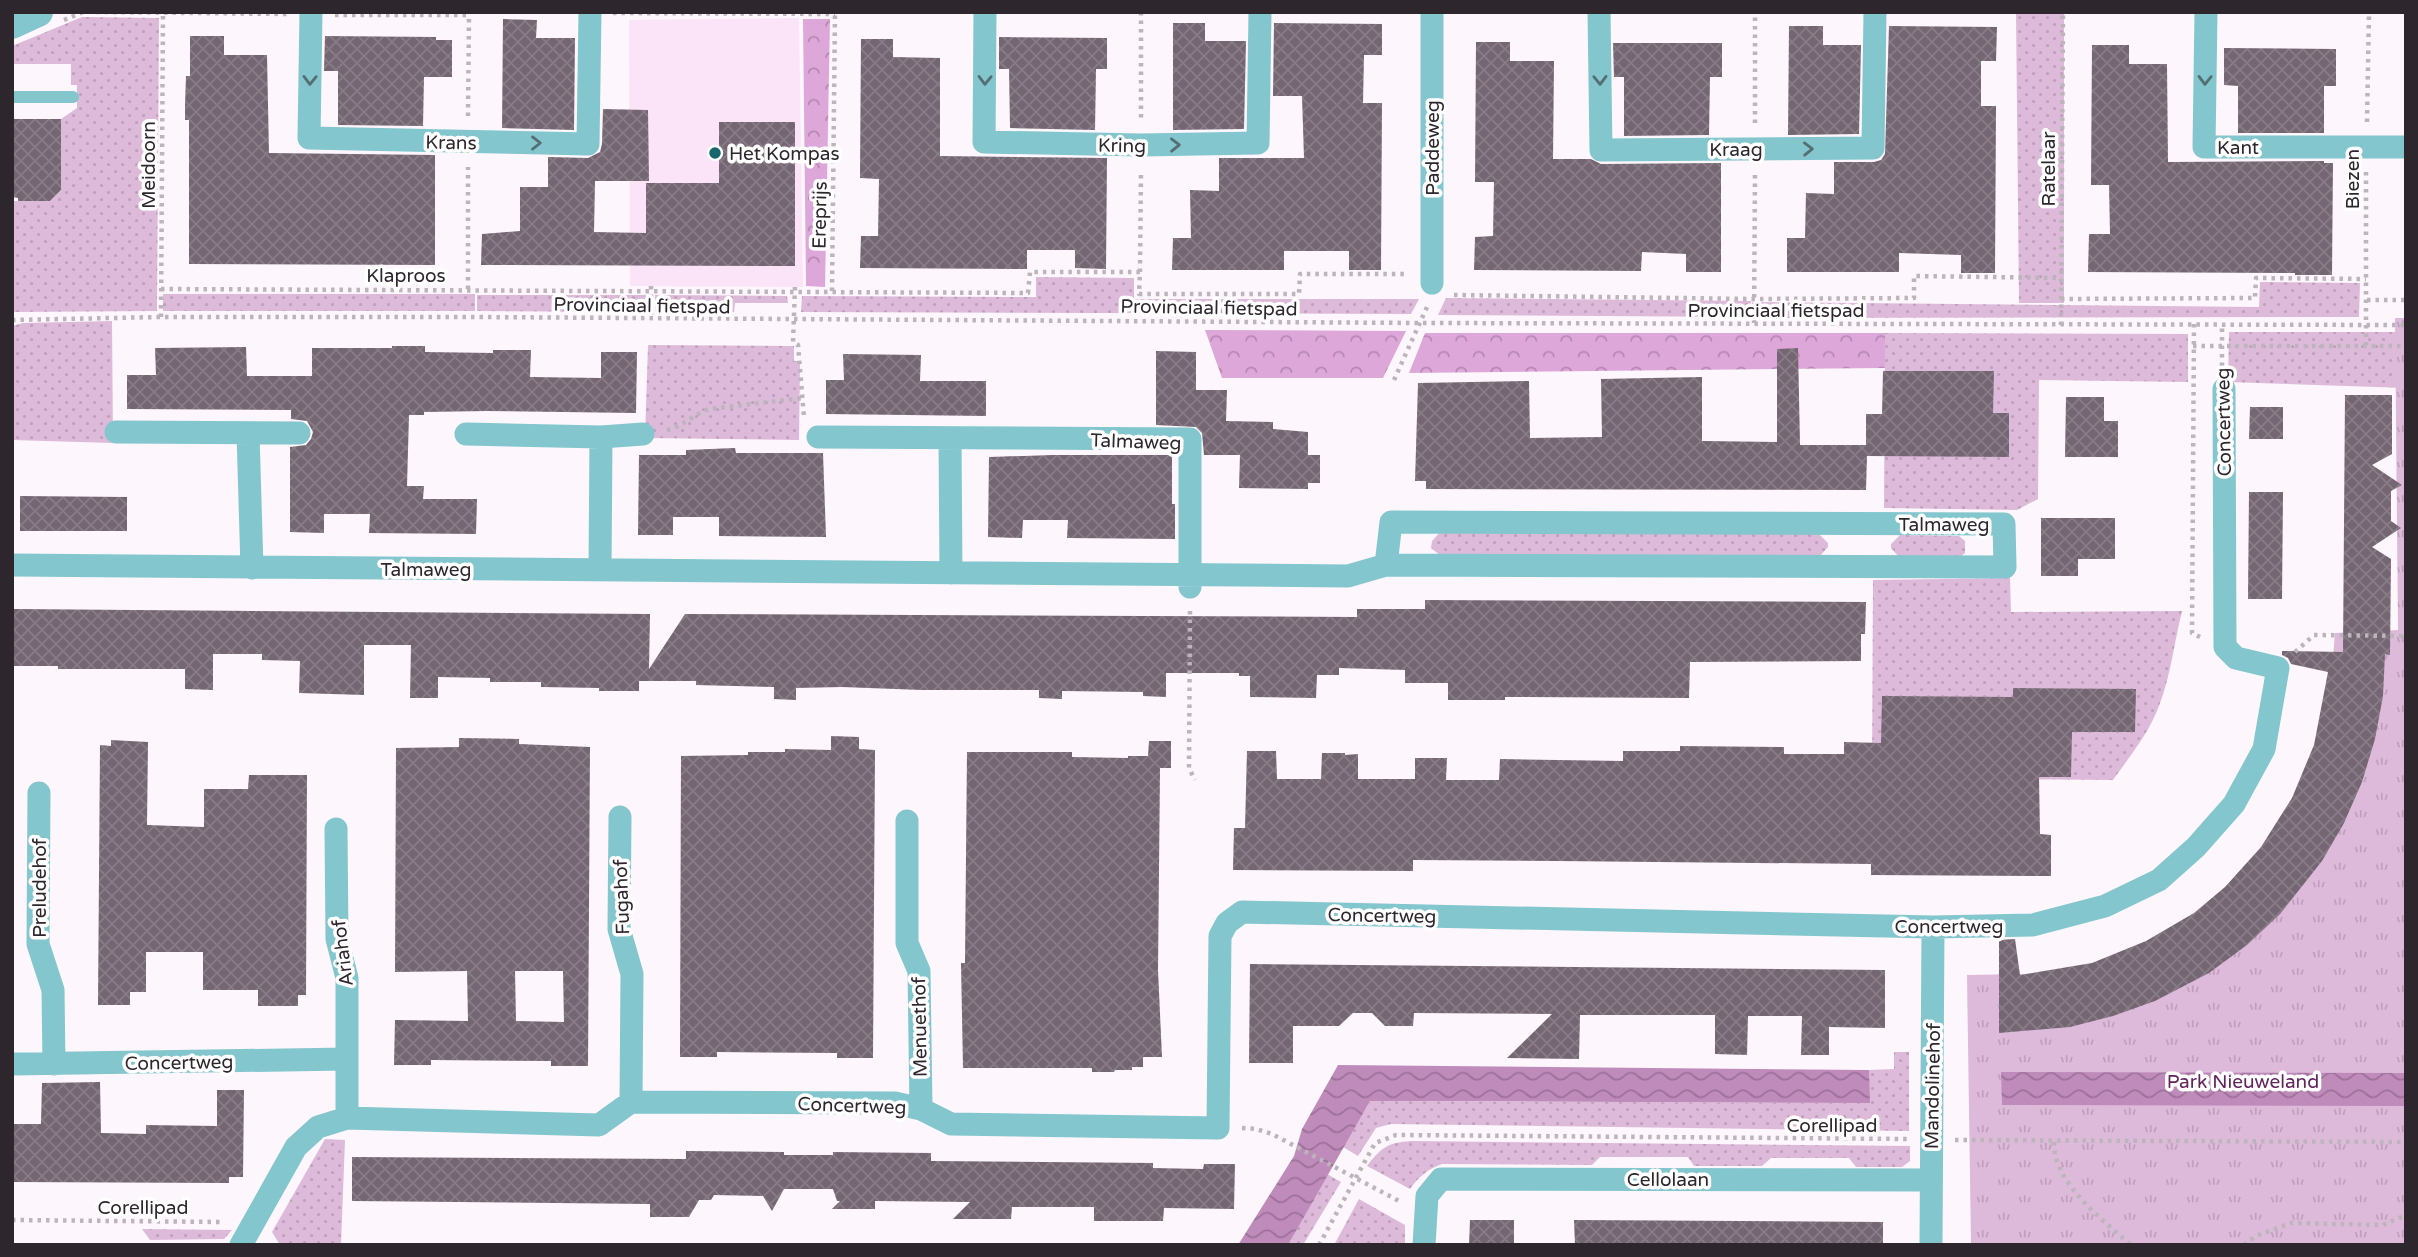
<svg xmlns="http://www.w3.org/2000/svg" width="2418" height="1257" font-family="'Varela Round',sans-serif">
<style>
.built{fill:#fbe3f8}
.grass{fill:url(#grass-dots)}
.forest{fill:url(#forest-crowns)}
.park{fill:url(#park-tufts)}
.water{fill:url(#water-waves)}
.building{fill:url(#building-cross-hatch);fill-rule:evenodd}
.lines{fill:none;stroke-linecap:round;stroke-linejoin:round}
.path{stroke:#bcb5bb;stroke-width:4.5;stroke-dasharray:3.5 5;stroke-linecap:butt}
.service{stroke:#83c6cd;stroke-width:12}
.minor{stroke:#83c6cd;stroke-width:23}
.tertiary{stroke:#83c6cd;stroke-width:30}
.oneway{stroke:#546e74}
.poi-dot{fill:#18666d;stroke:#fff;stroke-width:2.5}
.labels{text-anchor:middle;stroke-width:7;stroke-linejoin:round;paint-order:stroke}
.street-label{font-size:19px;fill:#2d262c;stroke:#fff}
.poi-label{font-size:19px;fill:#2d262c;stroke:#fff;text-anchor:start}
.park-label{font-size:19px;fill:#62235f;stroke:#fff}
</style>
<defs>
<pattern id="grass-dots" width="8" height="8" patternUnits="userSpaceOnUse" patternTransform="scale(1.75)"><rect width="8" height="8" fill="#debada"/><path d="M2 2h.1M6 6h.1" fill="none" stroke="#bfa0bb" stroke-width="1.8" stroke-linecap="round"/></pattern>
<pattern id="forest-crowns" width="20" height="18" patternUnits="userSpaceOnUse" patternTransform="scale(1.75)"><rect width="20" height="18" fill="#dda7d9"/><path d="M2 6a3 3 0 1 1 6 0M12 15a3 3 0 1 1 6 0" fill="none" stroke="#b488b0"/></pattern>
<pattern id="park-tufts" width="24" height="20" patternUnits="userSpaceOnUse" patternTransform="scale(1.75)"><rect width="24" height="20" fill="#debada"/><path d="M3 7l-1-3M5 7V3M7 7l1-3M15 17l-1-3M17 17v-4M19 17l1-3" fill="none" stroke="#bfa0bb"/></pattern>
<pattern id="water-waves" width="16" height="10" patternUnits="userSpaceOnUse" patternTransform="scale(1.75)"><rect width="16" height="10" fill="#bf8bbb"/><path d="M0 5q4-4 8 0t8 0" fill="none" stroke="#9c7198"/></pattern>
<pattern id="building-cross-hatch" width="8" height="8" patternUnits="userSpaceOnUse" patternTransform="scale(1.75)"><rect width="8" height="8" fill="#756673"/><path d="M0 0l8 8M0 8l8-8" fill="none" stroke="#887c86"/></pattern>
</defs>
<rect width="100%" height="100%" fill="#fdf6fc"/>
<path class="built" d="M799,18l4,269 -173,-1 -1,-266z"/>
<path class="grass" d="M2016,12h48v291h-45z
M82,17l77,1 -2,293 -145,1v-111h38l11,-11v-71l16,-11v-23h-6v-21h-59v-18z
M1036,277l98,1v21h285l-8,15 -610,-2 1,-16 234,1z
M2260,282l100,1 -1,34 -601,1 -1,-16 502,5z
M163,294h312v17h-312z
M477,295h169v17l-169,-1z
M655,295l132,1 1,7h-53l-1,9h-79z
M1446,298l305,3v16l-313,-2z
M112,321l1,122 -101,-3v-114l11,-3z
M2229,332h177v56l-178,-6z
M1885,333l303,1v48l-149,-2 -1,119 -21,11 -133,-2z
M648,345l146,1v15h6l-1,79 -154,-2z
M1441,531l378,3 9,9v4l-9,10 -378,-1 -10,-8 1,-7z
M1900,535l59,1 6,5v12l-5,4h-61l-8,-9v-4z
M2010,578l1,34 171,-1c-8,32 -11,64 -23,95 -10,27 -29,50 -46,74l-241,-2 1,-198z
M1894,1052h15v79l-518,-7 -15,4 -18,28 -15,-9 27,-46 499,2v-33l25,-1z
M325,1139l20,1 -4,105h-61l-8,-13z
M1411,1141l499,5v15l-8,6h-46l-7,-9h-78l-9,8h-68l-6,-9h-88l-8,8 -150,-1c-15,6 -23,12 -32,25l-43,-23c15,-19 20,-23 44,-25z
M1327,1174l14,8 -38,63h-15z
M1359,1199l46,26v20h-71z
M142,1229l90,1 -8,9 -74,1z"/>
<path class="forest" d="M803,19h27l-5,268 -19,-1z
M1205,330l201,1 -23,47h-161z
M1425,333h460v35l-476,5z"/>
<path class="park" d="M2395,318h11v927h-435l-4,-270 99,-2 80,-23 55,-36 56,-52 42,-59 29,-83 7,-87 63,-3z"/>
<path class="water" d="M1338,1065l531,5 1,33 -500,-2 -82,144h-50l56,-89 8,-27z
M2001,1072l405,1v33l-404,-1z"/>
<path class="building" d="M503,19l34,1 -1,18h39l-1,92 -72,-2z
M1173,23h32v18h41l-2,88 -71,1z
M1274,23l108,1v31h-18l-1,48h19l-1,167h-32v-19h-65v19h-112l1,-32h18l-1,-48 29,1v-33h85l-2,-62h-29z
M1789,26h34v19h38l-2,89 -71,1z
M1889,26l108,1 -1,34h-15v45h15l-1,167h-34v-18l-62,-2v19h-112v-34h18l1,-45 28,1v-32h40l7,-2 4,-6z
M190,36h34v19h43l2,98 166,2v110l-246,-1v-144h-4v-15l1,-29h4z
M325,36l111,1v3h16v37h-28l-1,49 -85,-1v-54h-14z
M999,37l108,1v31h-11l-1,61 -85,-2 -1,-59h-10z
M861,39h32v18l47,1v98l167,2 -1,111 -31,-1v-18h-48v19l-167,-1 1,-32h17l1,-57 -19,-1z
M1476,42h34v19h44l-1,98h38l10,5 120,-1v109h-35v-18l-44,-2 -1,19 -167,-1 1,-33 18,-1 1,-54h-19z
M1613,43h109v34h-12l-1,58 -85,1v-59h-10z
M2092,45h37v19h38l1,98 156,-1v2h9l-1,112h-37v-2l-207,-1 1,-38h21l-1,-49h-18z
M2224,48l112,1v37h-12v47h-86v-47l-14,-1z
M603,109l45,1 1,71h-54l-1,51 52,1v-50h73v-61h76v144l-314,-1 1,-31 38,-3v-44h28v-30l40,1 12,-6 2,-8z
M12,119h49v71l-11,11h-32v-3l-6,-1z
M392,346h33v6l68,1v-3h38l-1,27 71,1v-26h36l-1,61 -149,-2 -63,1v3h-15l-2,71h17l-1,13h54l-1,35 -107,-1 1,-19h-46v19l-34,-1v-85l16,-2 5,-6 2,-7 -6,-11 -16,-2v-9l-164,-1v-34h29l-1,-27 91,-1 1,29h65v-28h80z
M1798,348l2,97h66v-31h16l1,-43h111l-1,42h16v44l-142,-1 -1,34 -440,-1v-8h-11l3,-98 111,-2 1,57 72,-1 -1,-58 101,-2v64l75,1v-93z
M1156,351l40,1v38h31l-1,31 47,1v7l35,3v23h12v28h-12v6l-69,-1 1,-33h-36l-2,-22 -6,-6 -40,-2z
M843,354l78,1 -1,26h66v35l-160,-2v-34h18z
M2345,395h47v59l-20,11 30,20 -11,6v30l10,7 -29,19 19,12 -1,96 -5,-1 -2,42 -8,43 -13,43 -18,41 -22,38 -42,53 -33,31 -38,28 -54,28 -42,15 -43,11 -71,6v-93l16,-1 5,36 72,-12 54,-22 48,-28 31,-26 36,-40 31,-49 22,-53 14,-73 -37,-8 -3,-6 -6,-3v-4l61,1z
M2066,397h38v24h14v36h-53z
M2250,407h33v32h-34z
M735,448l1,5h87l3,84 -107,-1v-19h-46v18h-35l1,-80h47v-5z
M1053,455h119v49h3v35l-108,-1 1,-18h-45l-1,18 -34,-1 1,-80z
M2249,492h34l-1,107h-34z
M20,496l107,1v34h-107z
M2041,518h74v41h-37v17h-37z
M1425,600l441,2 -1,32h-4v27l-171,1 -1,36 -184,-1v3h-57v-17h-43v-13l-66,-2v7h-22l-1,23 -66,-1v-21h-11v-3h-73v24l-23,-1v-4l-81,-1v8l-23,-1v-8h-117l-80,-3 -46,1v12l-22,-1v-12l-78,-2v-4h-57v10h-40v-3l-58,-1v-5h-51v-4l-52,-1v21h-28l1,-53h-47v50l-65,-2 1,-32 -38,-1v-6h-49v36l-28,-1v-20h-127v-3h-46l1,-57 637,5 -1,55 36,-55 672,3v-8h68z
M2013,688l123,1 -1,43h-63l-1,45h-32l1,57 11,1v41l-180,-1v-11l-314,-3 -144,-1v11l-180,-1 1,-42h11l2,-77h29l1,28h44l1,-26h23v2l13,-1v25h57v-21h32l-1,22h53l1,-21 123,2v-10h57v-5l104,1v7h60v-12l37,1 1,-47 131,1z
M831,736l28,1v12l16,1 -2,308h-36v-5l-120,-1v5h-37l1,-301 67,-1v-3h37v-3l46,1z
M459,738l60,1v5l71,3 -2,319h-37v-5l-120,-1v5h-37l1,-45 73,1 -1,-50 -72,1 1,-224 63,-1zM515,971h48l1,51 -48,-1z
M111,740l37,2 -1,83 57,2v-38h44l1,-14h58l-1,220h-8v11h-40v-16h-55v-38h-57v40h-16v13h-32l2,-260 11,1z
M1149,741h22v27h-11l-2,202 4,87h-19v10h-11v3h-17l-1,2h-22v-4h-129l-2,-105h4l2,-211h105v5l56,1v-2h20z
M1250,964l635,6v58l-56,-1v28h-28l1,-39h-54l-1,39 -32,-1v-39h-135l-1,44 -72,-1 45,-44 -138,-1 -1,13h-28l-13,-13h-19l-14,13h-46v37h-44z
M100,1082l1,51 45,1v-9l71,1v-36h27l-1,87h-14v6l-217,-1v-58h29l1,-41z
M686,1151l98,1v3h49v-3l98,1v8l222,2v5l50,1 1,-5h31l-1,45 -70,-1 -1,13h-69v-14h-82l-1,12h-58l17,-17 -95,-1v8h-43l8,-8h-3l-4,-12h-49l-12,22 -9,-15 -49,-1 -3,5h-12l-10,17h-39v-13l-298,-3v-44l334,2z
M1470,1220h44v25h-45z
M1574,1220l309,2v23h-308z"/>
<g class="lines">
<path class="path" d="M96,12l192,2
M1141,12v109
M613,13l222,1
M335,15h134v-3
M64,20l19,-8
M468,116l1,-101
M2367,122l2,-110
M1755,123v-111
M2366,172v175
M1140,272l1,-101
M651,286v33
M795,287l-2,55 5,3 6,72
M161,289l867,4 2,-21h110l-1,22h160l1,-20h106l1,2
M468,289v-122
M832,291l3,-279
M1454,295l300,4 160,-1v-22l148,2
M2061,299l194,-1 1,-20 110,1
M2367,300h39
M161,317l2,-304
M12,320l149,-3h312l947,6 986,2
M1754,323l1,-149
M2194,324l-2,309 8,4
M2061,325l2,-313
M2193,346h213
M2222,366v-41
M1394,380l33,-73
M667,430c15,-3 27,-16 42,-21l94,-11
M1190,611l-1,157 6,12
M2295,652l19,-17 92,1
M1242,1128l14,1 16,5 129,68
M1955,1140l451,2
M2054,1142c-1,41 49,78 77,103
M12,1220l212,2
M1319,1245l56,-102 21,-8 512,4
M2244,1245l12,-9 35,-13 92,2 23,-10"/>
<path class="service" d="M12,97h61"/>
<path class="minor" d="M311,12l-2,126 279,6 2,-132
M985,12l-1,130 157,3 117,-2 2,-131
M1599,12l2,138 272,-2 2,-136
M2206,12l-2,135h202
M1432,283v-271
M116,432l183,1
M248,433l4,135
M466,434l135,3 42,-3
M818,437l372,2v148
M950,438l1,135
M12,565l1336,11 38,-11 619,2 -1,-43 -613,-2 -5,43
M600,570l1,-133
M39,793l-1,151 15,46 1,74
M620,817l-1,112 13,45 -1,128
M907,821v122l12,28 2,138
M336,829l1,110 10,39v140
M12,1064l334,-5
M241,1245l55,-98 22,-20 29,-9 252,7 32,-23 264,1 26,6 30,15 267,4 2,-192 7,-13 15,-11 691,15 100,-2 72,-19 54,-26 37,-33 38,-43 30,-55 14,-81 -42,-10 -11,-11 -1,-258
M1424,1245l3,-49 14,-17 490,1
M1931,1245l2,-318"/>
<path class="tertiary" d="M12,24l26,-12"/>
</g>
<defs><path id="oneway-chevron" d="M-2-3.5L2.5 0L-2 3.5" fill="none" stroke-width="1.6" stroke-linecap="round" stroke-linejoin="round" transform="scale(1.75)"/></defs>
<g class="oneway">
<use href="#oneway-chevron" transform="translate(310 80) rotate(91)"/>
<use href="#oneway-chevron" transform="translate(985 80) rotate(91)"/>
<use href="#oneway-chevron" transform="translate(1600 80) rotate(89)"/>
<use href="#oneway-chevron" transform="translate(2205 80) rotate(91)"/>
<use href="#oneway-chevron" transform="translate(536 143)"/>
<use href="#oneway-chevron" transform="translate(1175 145) rotate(-1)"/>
<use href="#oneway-chevron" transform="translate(1808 149) rotate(-1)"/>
</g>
<circle class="poi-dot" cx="715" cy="153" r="7"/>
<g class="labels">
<g class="street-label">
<text transform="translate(451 142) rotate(1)" y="7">Krans</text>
<text transform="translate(1122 145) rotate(1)" y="7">Kring</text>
<text x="2238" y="154">Kant</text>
<text transform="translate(1432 148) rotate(-90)" y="7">Paddeweg</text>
<text x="1736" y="156">Kraag</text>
<text transform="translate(148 165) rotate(-90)" y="7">Meidoorn</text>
<text transform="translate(2048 169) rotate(-90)" y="7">Ratelaar</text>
<text transform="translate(2352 179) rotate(-90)" y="7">Biezen</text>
<text transform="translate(819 215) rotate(-89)" y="7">Ereprijs</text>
<text x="406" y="282">Klaproos</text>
<text transform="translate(642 305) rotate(1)" y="7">Provinciaal fietspad</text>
<text transform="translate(1209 307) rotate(1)" y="7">Provinciaal fietspad</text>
<text x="1776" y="317">Provinciaal fietspad</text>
<text transform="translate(2223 422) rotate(-91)" y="7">Concertweg</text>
<text transform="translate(1136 441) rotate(2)" y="7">Talmaweg</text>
<text x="1944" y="531">Talmaweg</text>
<text x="426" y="576">Talmaweg</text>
<text transform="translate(39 888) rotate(-90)" y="7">Preludehof</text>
<text transform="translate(621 897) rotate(-92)" y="7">Fugahof</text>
<text transform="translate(1382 915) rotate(1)" y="7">Concertweg</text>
<text x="1949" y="933">Concertweg</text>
<text transform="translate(342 953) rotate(-97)" y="7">Ariahof</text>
<text transform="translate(919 1027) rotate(-91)" y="7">Menuethof</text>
<text transform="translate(179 1062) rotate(-1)" y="7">Concertweg</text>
<text transform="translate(1932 1086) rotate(-89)" y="7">Mandolinehof</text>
<text transform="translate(852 1105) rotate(2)" y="7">Concertweg</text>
<text x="1832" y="1132">Corellipad</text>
<text x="1668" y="1186">Cellolaan</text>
<text x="143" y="1214">Corellipad</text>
</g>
<g class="poi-label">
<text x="729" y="160">Het Kompas</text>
</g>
<g class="park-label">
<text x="2243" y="1088">Park Nieuweland</text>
</g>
</g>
<rect width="2418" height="1257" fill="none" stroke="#2d262c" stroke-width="28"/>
</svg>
